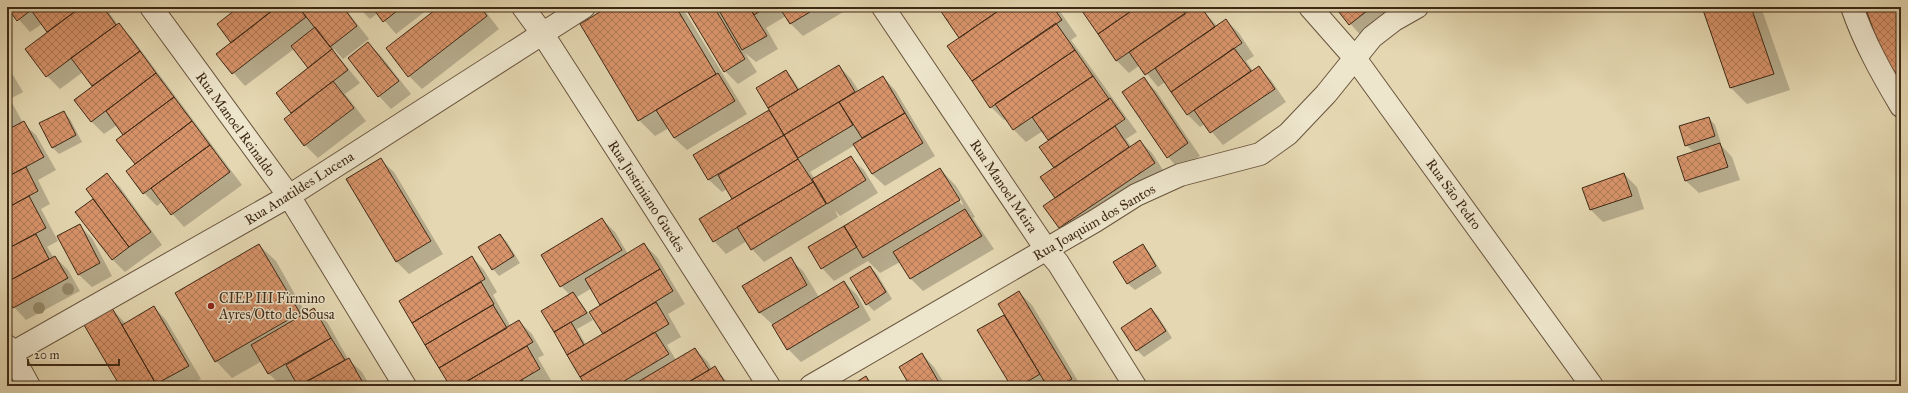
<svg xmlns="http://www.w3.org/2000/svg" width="1908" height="393" font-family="'IM FELL Great Primer',serif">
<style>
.shadow{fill:#0003;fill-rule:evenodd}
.building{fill:url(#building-cross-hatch);stroke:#3e2916}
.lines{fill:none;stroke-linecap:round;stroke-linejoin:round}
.minor-casing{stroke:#68543d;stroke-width:24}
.minor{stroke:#ede5cc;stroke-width:22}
.tree{fill:#958869}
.poi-dot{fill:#8f2418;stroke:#ede5cc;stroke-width:1.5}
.labels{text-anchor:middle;stroke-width:3;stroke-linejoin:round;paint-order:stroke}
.street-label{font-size:14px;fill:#3e2916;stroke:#ede5cc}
.poi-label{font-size:14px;fill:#3e2916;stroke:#ede5cc;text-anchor:start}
</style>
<defs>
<pattern id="building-cross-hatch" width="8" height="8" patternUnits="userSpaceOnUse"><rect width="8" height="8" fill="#d7936a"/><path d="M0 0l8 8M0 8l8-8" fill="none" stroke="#b07856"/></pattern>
</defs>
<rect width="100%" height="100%" fill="#e4d7b1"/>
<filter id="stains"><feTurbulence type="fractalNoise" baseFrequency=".005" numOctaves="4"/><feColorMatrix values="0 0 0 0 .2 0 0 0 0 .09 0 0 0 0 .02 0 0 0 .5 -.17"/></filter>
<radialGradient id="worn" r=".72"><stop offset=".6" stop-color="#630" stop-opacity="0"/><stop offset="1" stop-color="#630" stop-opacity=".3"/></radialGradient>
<path class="shadow" d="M8,7h97l13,18 13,12 111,148 -58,42 -22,-25 -5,4 -13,-13 -17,-22 9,-6 -19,-25 8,-5 -8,-10 -13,9 -12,-12 -17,-22 19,-14 -11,-14 -23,17 -13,-13 -21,-27 22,-17 -6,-8 -12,8z
M241,7h60l1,2 2,-2h40l25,32 -26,20 -9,-10 -1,1 27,33 -15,11 21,27 -48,37 -13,-13 -20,-25 8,-7 -16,-19 32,-26 -15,-19 -49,37 -28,-32 15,-11z
M358,7h73l-35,27 -18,-21 -8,6z
M440,7h42l17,22 -77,60 -13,-13z
M610,7h72l65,107 -60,36 -13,-12 -5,-10 -14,8 -16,-16z
M686,7h157l2,4 -42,25 -13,-13 -4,-7 -20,12 12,21 -22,13 -11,-9 12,19 -19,12 -13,-13z
M939,7h118l20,29 -6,4 66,92 -11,7 5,7 9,-5 12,12 15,23 -95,64 -12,-12 -15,-22 11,-8 -1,-29 -5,-28 -7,-10 -17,11 -12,-12 -8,-12 -2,2 -13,-13 -42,-61 11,-8z
M1080,7h102l5,6 9,-6h4l17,19 9,-6 13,13 15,23 -8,5 7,10 6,-4 12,13 15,22 -63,43 -18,-21 -5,3 -13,-13 -22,-32 -7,5 -18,-22 -11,8 -13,-13z
M1336,7h64l-38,30z
M1703,7h58l29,83 -43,14 -16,-16z
M7,41l5,11 -5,2z
M368,43l13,13 30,38 -20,15 -12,-13z
M7,65l16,27 -13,7 13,24 13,12 20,35 -18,10 12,24 -9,5 17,32 -11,6 7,11 1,-1 13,13 12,21 -54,29 -12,-13 -7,-12z
M839,66l12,13 8,12 24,-14 12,13 40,66 -50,30 -13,-12 -17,-29 -45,27 5,7 36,-21 13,12 14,23 -38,23 -5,-6 3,7 -74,45 -12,-13 -5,-8 -21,13 -12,-13 19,-42 -6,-10 -5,3 -13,-12 -14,-24 76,-46 15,-39 6,7 8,12z
M1144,79l12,12 44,65 -20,14 -12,-13z
M63,112l7,7 12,23 -23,12 -7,-7z
M1709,118l6,7 6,18h-2l13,14 8,23 -41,13 -13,-12 -8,-23 16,-6 -8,-7z
M381,160l13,12 49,82 -34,20 -13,-13z
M940,169l16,17 19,31 -2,1 21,31 -71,42 -12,-12 -11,-17 -20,11 -12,-12 -34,20 -12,-13zM951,187h2l10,17 -1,1z
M1624,174l13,13 7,22 -41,13 -12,-12z
M107,175l13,12 42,58 -37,27 -12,-12 -36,-48 17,-13z
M602,219l13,13 13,22 16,-10 13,13 28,47 -17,10 13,23 -14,8 9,15 19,-11 13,13 4,7 2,-2 17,19h-144l-19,-32 2,-59 -9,-9 -19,-31zM592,288l10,17 2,29 -18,11 -9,-16 16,-9 -16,-23z
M79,225l13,13 20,38 -20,11 -13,-12 -21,-39z
M500,235l7,7 13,21 -21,13 -6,-7z
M259,245l17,16 30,53 8,-5 13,13 21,37 14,13 8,14h-71l-4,-7 -13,7 -13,-12 -7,-13 -30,17 -16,-17z
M1142,245l7,7 13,21 -27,17 -7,-6 -14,-22z
M472,257l12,13 13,22 -4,3 18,32 8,-6 13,13 12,21 -6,3 14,24 -7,4h-94l-51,-85z
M790,259l13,12 16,26 25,-15 13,13 14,25 -70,42 -13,-13 -15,-24 -13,-12 -16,-27z
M870,267l7,7 15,25 -18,12 -7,-7z
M1019,292l13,13 49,81h-69l-33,-55 26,-16z
M154,307l12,13 35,59 -13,7h-67l-9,-77 14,15z
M1151,309l7,7 14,22 -28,19 -7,-7z
M922,354l12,13 12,19h-35z
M88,383l3,3h-9z
M217,383l3,3h-8z"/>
<path class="building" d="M7,7h28l-18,14z
M35,7h46l-34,25 -16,-22z
M81,7h22l13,18 -70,52 -21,-28z
M239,7h38l-46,36 -14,-19z
M277,7h22l7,10 -74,57 -16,-20z
M303,7h40l14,19 -27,21 -30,-38z
M372,7h30l-19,15z
M439,7h41l7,9 -79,61 -22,-29z
M608,7h68l40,67 -78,47 -58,-97z
M685,7h29l31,52 -21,13z
M717,7h32l18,29 -25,14z
M749,7h18l-13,8z
M779,7h28l3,5 -20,12z
M938,7h66l-45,31z
M1004,7h49l9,13 -90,61 -25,-35z
M1089,7h48l-39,27 -16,-23z
M1137,7h43l5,7 -69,47 -18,-27z
M1194,7h7l14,20 -70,48 -16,-23z
M1335,7h37l-23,18z
M1702,7h49l23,67 -44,14z
M1870,7h31v89l-4,2 -31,-89z
M1226,19l16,24 -71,49 -16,-24z
M119,23l21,28 -48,35 -21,-28z
M1056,23l19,27 -85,58 -18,-27z
M315,27l17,22 -24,19 -17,-22z
M368,42l31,39 -21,16 -30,-39z
M1234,48l17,23 -64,44 -16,-23z
M332,49l16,21 -57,43 -15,-20z
M1075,50l18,26 -80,54 -18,-26z
M140,51l16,22 -65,49 -17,-22z
M839,65l16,27 -71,43 -16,-27z
M1259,66l16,23 -65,44 -16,-23z
M786,70l12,20 -30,18 -12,-20z
M156,73l18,24 -51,38 -17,-24z
M718,73l17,28 -61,37 -18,-28z
M883,76l22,37 -43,25 -23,-36z
M1093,76l16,23 -61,41 -16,-23z
M1144,77l44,66 -21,15 -45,-66z
M333,81l21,27 -50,38 -20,-27z
M174,97l18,24 -57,43 -19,-24z
M1110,98l15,21 -71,49 -15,-21z
M839,102l14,23 -55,33 -14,-23z
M769,110l15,25 -76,45 -15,-25z
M64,111l12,24 -24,13 -13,-25z
M905,113l18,30 -51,31 -19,-30z
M1709,117l6,19 -30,10 -6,-20z
M24,121l20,36 -37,20v-47z
M192,121l18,24 -67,49 -17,-23z
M1115,126l14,21 -74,51 -15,-21z
M784,135l14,24 -66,40 -14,-24z
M1140,140l15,23 -96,65 -16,-22z
M1720,143l8,24 -43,14 -8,-24z
M210,145l20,27 -59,43 -20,-27z
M851,156l15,24 -39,24 -15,-25z
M381,158l50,83 -35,21 -50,-83z
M798,159l15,23 -100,60 -14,-23z
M26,167l12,24 -31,17v-31z
M940,168l20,32 -97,58 -19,-32z
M107,173l44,59 -22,15 -43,-58z
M1624,173l8,23 -42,14 -8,-22z
M813,182l13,22 -75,46 -14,-23z
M29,196l17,32 -39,21v-41z
M93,199l36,48 -17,13 -37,-48z
M965,209l17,27 -72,43 -17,-27z
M602,218l20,32 -62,37 -19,-32z
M80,224l20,39 -22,12 -21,-39z
M844,226l13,21 -36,22 -13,-22z
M36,234l13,25 -42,23v-33z
M500,234l14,22 -22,14 -14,-23z
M644,243l16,26 -60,36 -15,-26z
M259,244l41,69 -85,49 -40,-69z
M1143,244l13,22 -29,18 -14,-22z
M55,256l13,22 -55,30 -6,-11v-15z
M472,256l13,23 -73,44 -13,-22z
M791,257l16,28 -48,28 -17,-27z
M870,266l16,26 -20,13 -16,-27z
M660,269l13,22 -70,43 -14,-22z
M844,281l15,26 -72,43 -15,-25z
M481,282l13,22 -69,41 -13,-22z
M1019,291l53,88 -12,7h-13l-49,-82z
M573,292l14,21 -33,19 -13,-21z
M656,302l13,22 -89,53 -13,-22z
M493,305l14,23 -68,40 -14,-23z
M154,306l35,60 -33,18 -34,-59z
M112,308l44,76 -3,2h-33l-36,-61z
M314,308l17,30 -63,36 -17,-29z
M1151,308l15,23 -30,20 -15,-23z
M1004,315l36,59 -20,12h-9l-34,-56z
M519,320l14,22 -74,44h-9l-11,-18z
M571,322l13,23 -17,10 -13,-23z
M655,332l14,22 -53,32h-30l-6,-9z
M331,338l14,22 -47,26 -12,-21z
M527,346l13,23 -29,17h-52z
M695,348l14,22 -27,16h-51z
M922,353l19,33h-31l-11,-19z
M349,358l14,25 -6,3h-46l-3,-5z
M715,366l12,20h-45l27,-16z
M866,376l6,10h-22z
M522,380l4,6h-15z"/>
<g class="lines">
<g class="minor-casing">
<path id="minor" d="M151,7l138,189 116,190
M523,7l19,26 227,353
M883,7l163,242 12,14 77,123
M1310,7l44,50 238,329
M1852,7c12,35 30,67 49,99
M7,346l22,40
M7,356l282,-160 295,-189
M811,386l284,-165 41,-26 44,-20 80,-21 28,-20 38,-40 46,-57 22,-17 23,-13"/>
</g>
<use href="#minor" class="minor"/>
</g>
<g class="tree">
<circle cx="68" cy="289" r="6"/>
<circle cx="39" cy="308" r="6"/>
</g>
<circle class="poi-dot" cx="211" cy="306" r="4"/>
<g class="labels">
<g class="street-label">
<text transform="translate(236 124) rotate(54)" y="5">Rua Manoel Reinaldo</text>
<text transform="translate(1004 186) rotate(56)" y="5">Rua Manoel Meira</text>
<text transform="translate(299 188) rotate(-32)" y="5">Rua Anatildes Lucena</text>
<text transform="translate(1454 194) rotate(54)" y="5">Rua São Pedro</text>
<text transform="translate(647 196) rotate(57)" y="5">Rua Justiniano Guedes</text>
<text transform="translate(1094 222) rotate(-30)" y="5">Rua Joaquim dos Santos</text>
</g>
<g class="poi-label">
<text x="219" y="303">CIEP III Firmino<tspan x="219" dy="16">Ayres/Otto de Sousa</tspan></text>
</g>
</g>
<rect width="1908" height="393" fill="none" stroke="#e4d7b1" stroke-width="24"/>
<rect x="8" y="8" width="1892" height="377" fill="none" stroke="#3e2916" stroke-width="2"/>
<rect x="12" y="12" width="1884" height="369" fill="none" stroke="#3e2916"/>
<path d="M28 359v6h91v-6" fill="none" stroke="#3e2916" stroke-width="2"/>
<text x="34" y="359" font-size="12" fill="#3e2916" stroke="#ede5cc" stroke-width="3" paint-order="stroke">20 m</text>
<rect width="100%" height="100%" filter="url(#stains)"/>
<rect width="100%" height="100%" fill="url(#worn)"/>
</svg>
